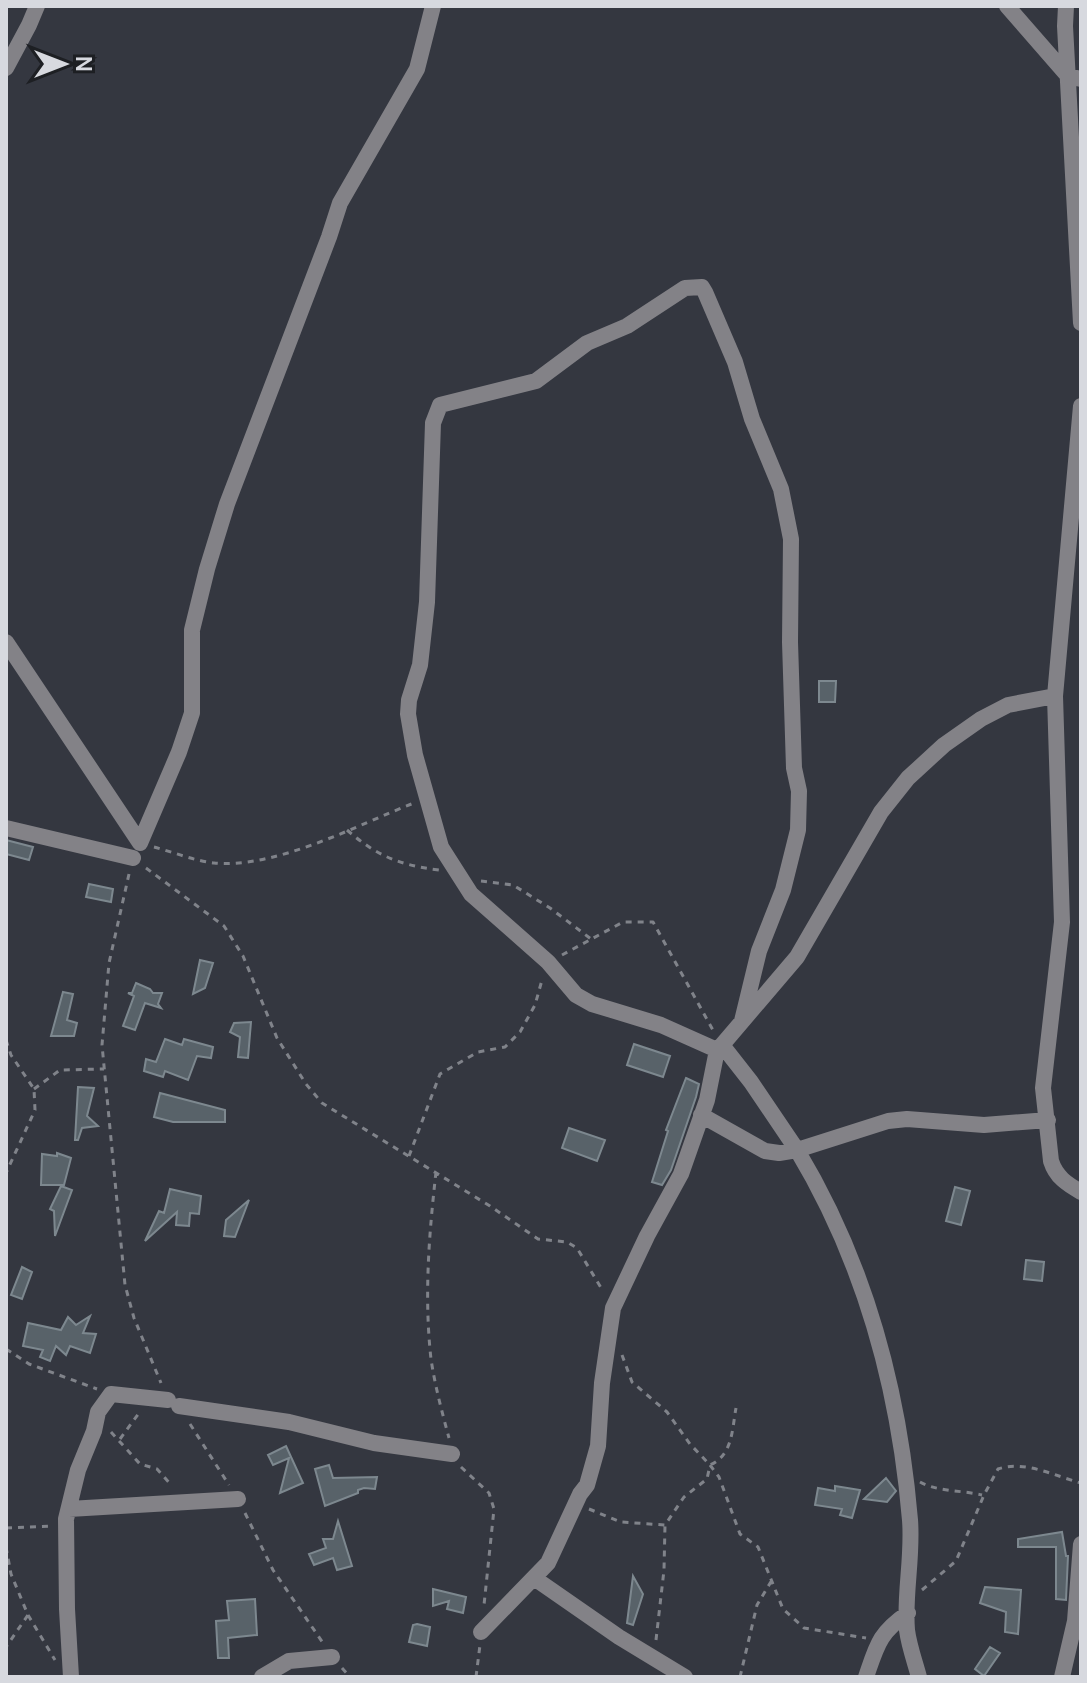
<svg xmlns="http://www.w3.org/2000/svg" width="1087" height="1683" font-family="Manrope,sans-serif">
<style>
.building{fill:#586269;stroke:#7d888f;stroke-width:2}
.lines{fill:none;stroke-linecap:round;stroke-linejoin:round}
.path{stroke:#80838a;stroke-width:3;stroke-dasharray:6 6;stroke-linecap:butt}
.minor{stroke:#838287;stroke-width:16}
</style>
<rect width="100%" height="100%" fill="#343740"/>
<path class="building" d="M819,681h17l-1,21h-16z
M6,840l27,7 -4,13 -23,-6z
M89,884l24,5 -2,13 -25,-5z
M200,960l13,3 -8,25 -12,6z
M136,983l14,6 3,4h9l-4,11 3,4 -16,-5 -10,27 -12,-4 11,-30 -6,-3h4z
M63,992l10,2 -6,26 10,3 -3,13h-23z
M251,1022l-3,36 -10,-1 2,-20 -10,-5 4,-9z
M165,1039l17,6 2,-6 29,8 -2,11 -14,-2 -9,24 -23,-9 -2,6 -19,-6 2,-12 10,3z
M634,1044l36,12 -7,21 -36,-12z
M686,1078l13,6 -3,13 -25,73 -9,15 -10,-3 16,-51 -2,-1z
M78,1087l16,1 -7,28 11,10 -16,2 -4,12h-3z
M160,1093l65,17v12h-52l-19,-5z
M569,1128l36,12 -8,21 -35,-13z
M57,1153l14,5 -7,27h-23l1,-31 15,2z
M61,1186l11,4 -17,46 -1,-25 -4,-2z
M955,1187l15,4 -9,34 -15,-4z
M170,1189l31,7 -2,18 -9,-1 -1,13 -13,-1 1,-13 -32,29 14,-30 5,2z
M249,1200l-14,37 -11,-1 2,-16z
M1026,1260l18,2 -2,19 -18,-2z
M22,1267l10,5 -10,27 -11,-4z
M90,1316l-7,17 13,1 -6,19 -20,-7 -4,9 -10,-9 -6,15 -10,-4 3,-7 -20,-4 5,-23 33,7 7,-13 8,8z
M286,1446l17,37 -23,10 9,-35 -16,7 -5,-10z
M329,1465l4,13 44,-1 -2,12 -11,-1 -6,2v3l-33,13 -10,-37z
M886,1478l10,13 -9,11 -23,-3z
M835,1486l25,4 -8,28 -12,-3 2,-6 -27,-4 3,-17 17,3z
M338,1521l14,45 -15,4 -4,-12 -19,7 -5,-11 17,-6 -3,-9h10z
M1062,1532l4,24h2l-2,44 -10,-1v-52h-38v-8z
M633,1576l10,18 -10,31 -6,-2z
M985,1587l36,3 -3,44 -13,-2 1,-20 -26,-9z
M433,1589l33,8 -3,16 -16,-4 2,-8 -16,5z
M255,1599l2,36 -29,3 1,20h-11l-2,-37 13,-1 -2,-19z
M417,1624l13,3 -3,19 -18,-4 4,-17z
M990,1647l10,6 -16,23 -9,-7z"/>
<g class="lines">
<path class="path" d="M347,830c30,26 52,35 92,40
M154,847c19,5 41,14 60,16 62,6 143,-38 200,-60
M146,868l78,58 19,30 34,82 29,46 16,19 168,103 48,33 29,3 10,6 26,43
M129,874l-20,89 -7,82 23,240 9,33 27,65
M481,881l32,4 37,23 41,31
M562,955l61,-33h30l61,110
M6,1040l5,15 23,34 1,21 -29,63
M34,1089l26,-19 44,-1
M409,1156l31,-82 38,-22 27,-5 15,-15 15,-27 7,-25
M436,1172c-7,62 -12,125 -5,187 4,27 11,53 18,79
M6,1349l23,15 68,25
M622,1355l10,27 35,30 23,32 20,21c23,-10 22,-36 26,-57
M190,1424l39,61
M111,1432l29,32 17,5 15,17
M120,1439l19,-26
M710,1465l9,12 21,57 18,13 25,62 21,19 62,10
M461,1467l28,26 5,16 -10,96
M920,1482c18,10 41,8 62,13
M589,1509l32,13 44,3 19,-28 23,-18 3,-14
M245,1513l28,57 50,73
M6,1528l45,-2
M6,1547l5,27 17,41 -22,32
M922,1590l34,-29 28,-66 14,-26c27,-9 57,7 83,14
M28,1615l27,45
M656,1640l8,-70 1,-45
M342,1668l8,9
M476,1677l4,-32
M740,1677l17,-72 15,-25"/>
<path class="minor" d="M1007,6l61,70 13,3
M1066,6l-1,20 16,297
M6,68l23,-43 8,-19
M1081,406l-26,290 7,226 -19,166 8,73c5,16 16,23 30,31
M6,642l134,201
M6,828l127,30
M140,843l39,-91 13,-39v-83l15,-61 20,-65 102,-267 11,-34 77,-134 16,-63
M722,1045l75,-88 84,-145 27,-34 36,-33 37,-26 27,-14 47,-9
M701,1115l64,36 14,2 18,-3 -46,-68 -29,-37 -5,5 -56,-25 -69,-21 -16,-9 -28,-33 -77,-68 -30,-47 -26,-92 -7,-41 1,-14 11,-35 7,-63 6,-179 7,-18 96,-24 51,-38 40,-17 58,-38 17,-1 3,5 30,70 17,57 29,70 10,50 -1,103 4,126 5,23 -1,39 -15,60 -24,61 -17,70
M179,1406l110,16 85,21 78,11
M69,1509l169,-10
M534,1578l85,59 66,40
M481,1632l67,-69 32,-69 7,-9 11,-39 4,-63 11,-75 34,-72 34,-62 26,-74 10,-50
M71,1677l-4,-68 -1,-90 12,-49 16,-39 4,-19 13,-18 57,6
M262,1677l27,-16 43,-4
M866,1677c11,-32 13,-44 42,-64
M919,1677c-4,-15 -10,-31 -12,-47 -3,-36 6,-73 3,-110 -11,-131 -45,-257 -113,-370l91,-29 19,-2 77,6 64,-5
M1062,1677l13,-56 6,-77"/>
</g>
<rect width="1087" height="1683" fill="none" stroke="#d7d9df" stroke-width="16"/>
<g transform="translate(64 64) rotate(90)" stroke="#1d1f23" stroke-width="6" paint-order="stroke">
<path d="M0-6L14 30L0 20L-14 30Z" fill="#d7d9df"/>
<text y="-12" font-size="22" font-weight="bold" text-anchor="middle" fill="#d7d9df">N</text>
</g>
</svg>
